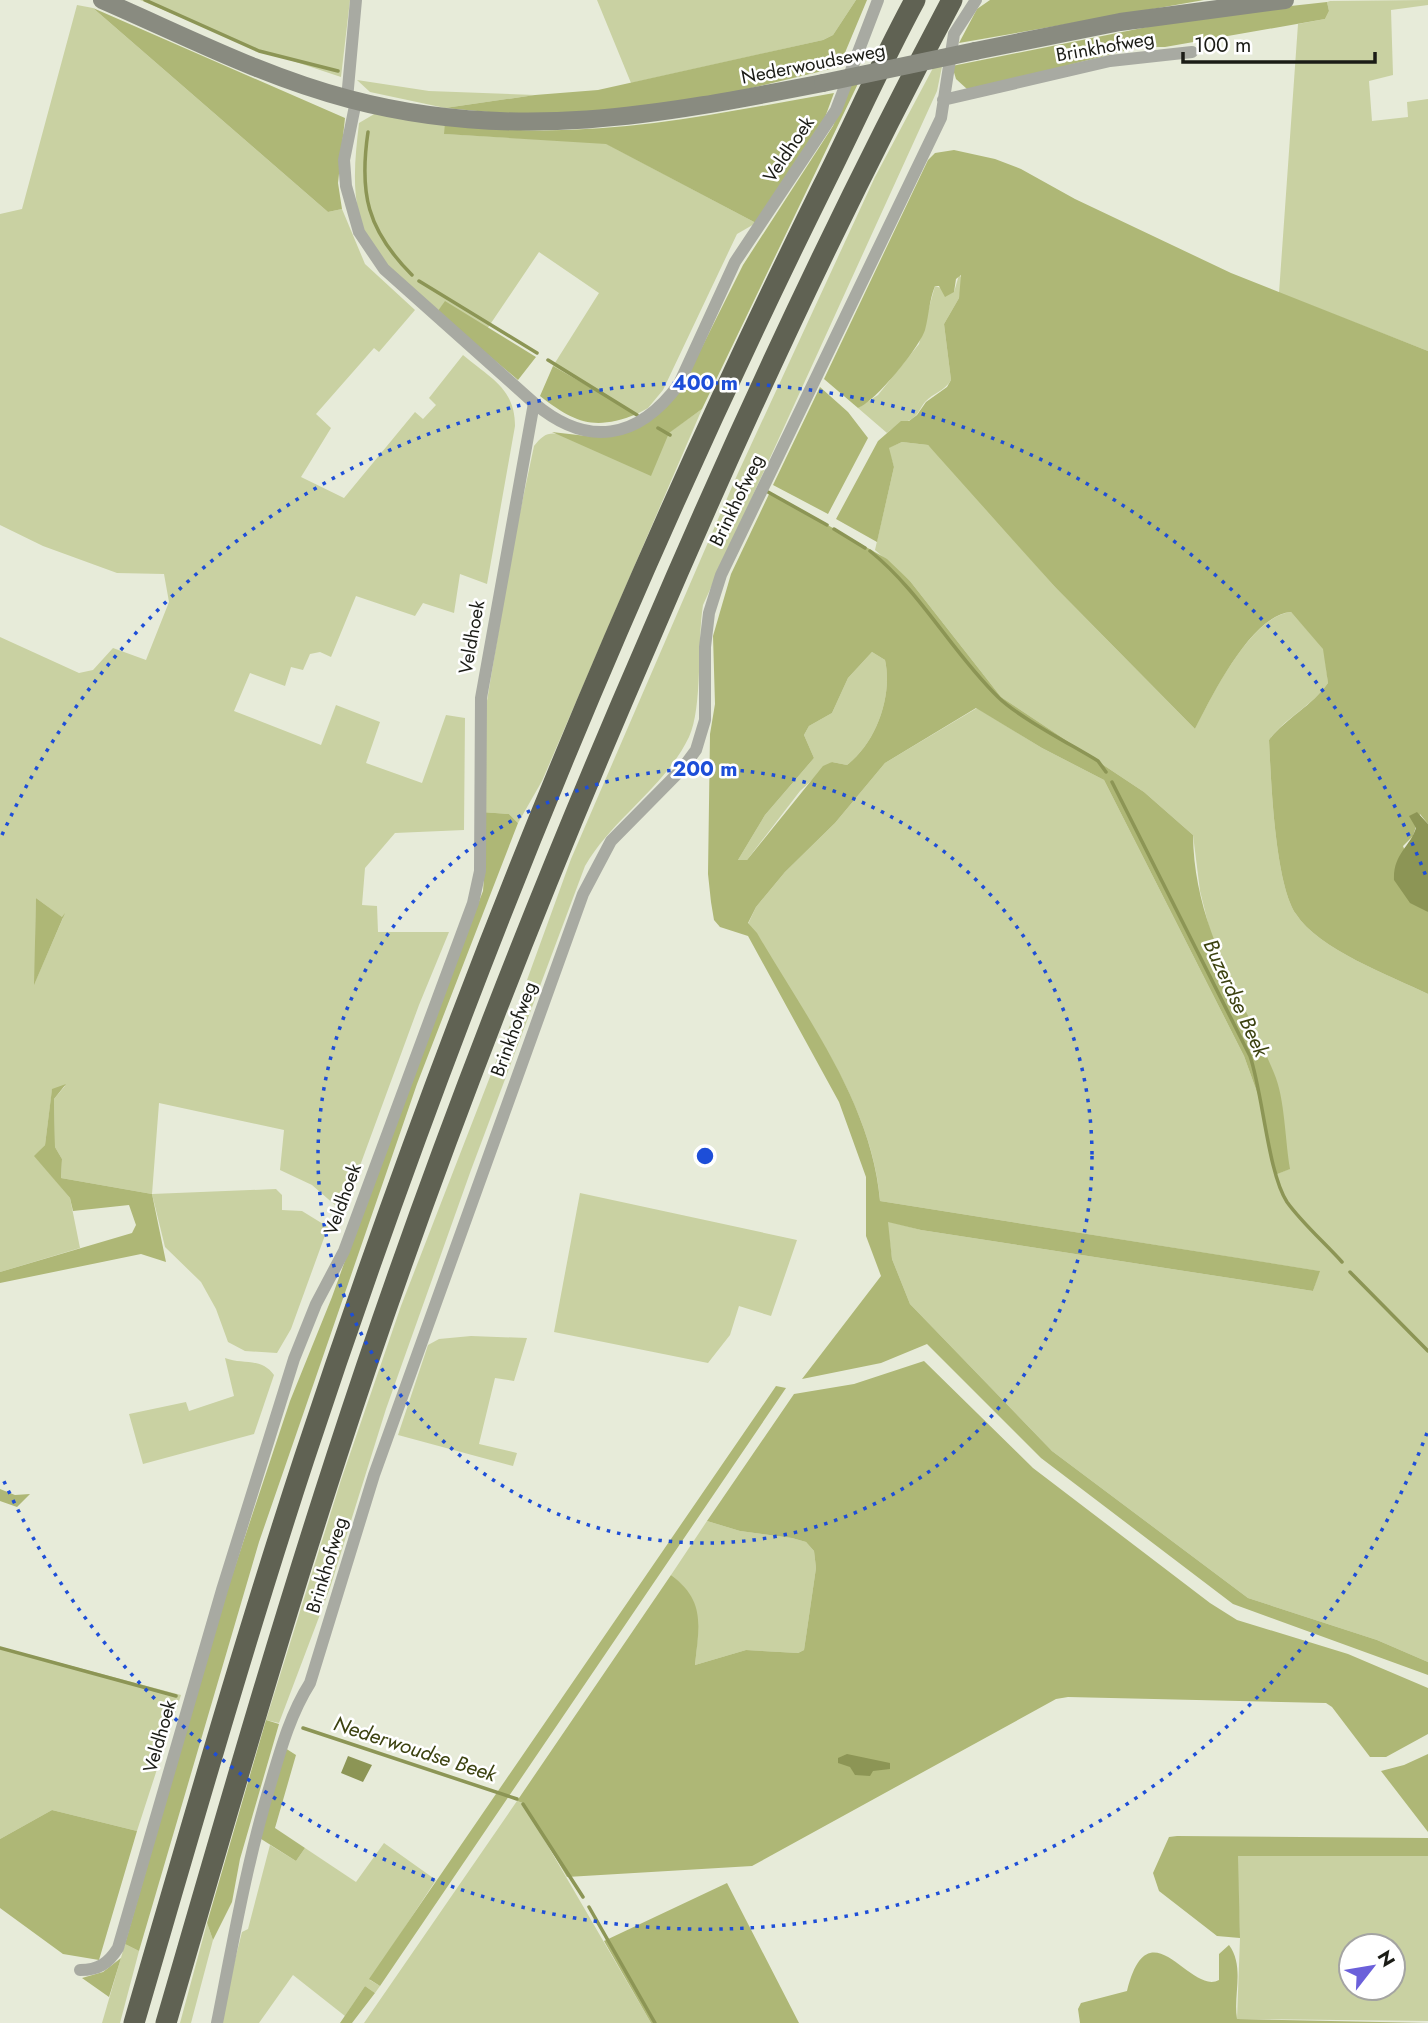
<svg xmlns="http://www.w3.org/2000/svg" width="1428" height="2023" font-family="Jost,sans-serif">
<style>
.green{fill:#c9d1a2;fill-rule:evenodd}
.forest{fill:#aeb776;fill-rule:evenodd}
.water{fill:#8c9555}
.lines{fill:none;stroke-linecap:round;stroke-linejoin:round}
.stream{stroke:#8c9555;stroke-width:3.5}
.street{stroke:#a8aaa2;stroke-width:12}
.secondary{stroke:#898b80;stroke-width:18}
.highway{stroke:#606253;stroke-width:21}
.secondary-bridge{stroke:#898b80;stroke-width:18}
.ring{fill:none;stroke:#1d4ed8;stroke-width:3.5;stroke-dasharray:3.5 7}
.labels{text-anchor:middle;stroke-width:5;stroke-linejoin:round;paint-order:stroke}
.street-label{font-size:19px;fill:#1b1c16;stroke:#fff}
.water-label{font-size:21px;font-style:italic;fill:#3c4210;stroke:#fff}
.centre{fill:#1d4ed8;stroke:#fff;stroke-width:3.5}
.ring-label{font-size:21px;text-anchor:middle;font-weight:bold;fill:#1d4ed8;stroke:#fff;stroke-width:5;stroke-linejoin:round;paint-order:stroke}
</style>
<rect width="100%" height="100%" fill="#e7ebd9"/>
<path class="green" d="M140,0h210l-9,77 -87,-29z
M597,0h259l-23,35 -10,5 -192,43z
M1428,0v5l-37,5 2,65 -24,6 3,40 36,-4 -1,-15 21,-3v252l-149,-58 19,-269 27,-5 4,-8 -2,-9 3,-1z
M77,5l16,3 235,204 14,-3 23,55 50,46 -36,42 -5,-4 -58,66 15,14 -30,49 43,21 71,-86 8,7 13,-14 -7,-7 34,-43c27,23 52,33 52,71l-28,158 -27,-10 -6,39 -31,-10 -8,13 -59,-20 -25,61 -11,-5 -10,2 -7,16 -12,-3 -6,19 -35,-13 -16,38 87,34 15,-40 44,17 -14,41 56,20 24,-68 19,3 -1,112 -69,3 -30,35 -3,37 15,1 1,26h71l-30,73 -76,207 -31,-27 -32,-15 4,-40 -125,-27 -7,91 124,-5 6,6v15l20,1 26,16 -37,102 -14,24 -32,-2 -17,-9 -12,-33 -15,-27 -36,-35 -13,-53 -91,-16 1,-19 -7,-12 -1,-48 11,-13 -13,4 -7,55 -10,11 35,42 10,50 -80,24v-635l79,36 14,-3 20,-22 33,12 23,-58 -5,-28 -47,-1 -74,-27 -43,-21v-311l22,-5zM36,898l27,20 -28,64z
M945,52l-8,39 -234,514c-6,36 0,102 -14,132 -24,50 -76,81 -104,129l-114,304 -85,239 -56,179 -51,135 -13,-3 75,-240 60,-174 118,-304 52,-143 167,-386 137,-296 66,-124z
M357,80l72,11 106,4 -90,13 -75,-16z
M376,113l69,10v11l160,9 151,80 -19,11 -74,156 -15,18 -11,6 -84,-48 46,-73 -60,-41 -52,77 -42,-27 -8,10c-20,-19 -48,-39 -63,-62 -25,-39 -20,-83 -15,-127z
M959,275l4,4 -4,19 -15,26 7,56c-6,11 -18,13 -26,22 -5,6 -7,14 -15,18 -9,4 -15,6 -23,13l-29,-25 20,-13 41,-51 16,-58 19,6z
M702,409l-160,372 -24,42 -9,-9 -28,-2 1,-81 30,-181 22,-104c11,-14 17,-15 34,-9l100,-4z
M902,442l26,3 13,12 114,130 140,142c17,-34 56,-113 96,-117l33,37 4,34c-17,24 -43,35 -59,57 2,40 6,143 27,174 22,35 95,62 132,80v668l-51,-22 -129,-42 -196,-147 -142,-147 -18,-45 -5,-38 34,9 392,61 6,-20 -439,-70c-7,-99 -82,-195 -132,-277l8,-17 29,-35 50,-49 50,-60 92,-55 65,40 62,32 140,276 14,39 17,80 14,-6 -79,-238 -10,-40 -7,-56 -49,-43 -143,-95 -91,-116 -35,-31 19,-83 -6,-19z
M872,652l13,8c8,36 -9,83 -38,105l-15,-3 -32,29 -53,69h-9l27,-45 49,-57 -10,-23 5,-9 23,-13 16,-35z
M580,1193l217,47 -26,76 -32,-10 -9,29 -22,28 -154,-31z
M471,1336l56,2 -13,43 -19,-3 -16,66 38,9 -4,13 -115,-31 30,-90 11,-6z
M225,1358c18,7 36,-1 49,17l-20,59 -111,30 -14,-50 57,-12 3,9 45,-15z
M707,1521l33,10 52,7 14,4 8,9 2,17 -12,82 -6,3 -52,-3 -51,15c4,-35 7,-67 -24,-90z
M0,1647l181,48 -44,136 -85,-21 -52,29z
M517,1801l6,2 128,220h-287z
M384,1843l52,37 -66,100 10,6 -5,7 -10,-7 -20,30 -52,-41 -34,48h-40l23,-91 6,-3 22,-84 26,16 9,-13 51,34z
M1237,1856h191v165l-191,-2 3,-81zM1351,1946h42v42h-42z
M207,1923l6,17 -22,83h-11z
M125,1944l14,7 -19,72h-18z"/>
<path class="forest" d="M856,0h11l-28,67 -174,42 -143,6 -77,-7 90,-13 63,-5 225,-50 10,-5z
M990,0h214l-245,43 18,-34z
M1327,2l2,9 -4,8 -160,28h-25l-161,41 -12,1 -11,-10 -4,-13 255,-51z
M93,8l252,110 -7,65 4,26 -14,3z
M865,69l-163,340 -33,24 -18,43 -99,-44 43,5 27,-3 60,-47 61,-122 90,-139 22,-55z
M834,93l-10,27 -68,103 -150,-79 -162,-10 1,-11c136,21 257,-7 389,-30z
M954,150l41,9 26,10 54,30 156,74 197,78v473l-8,-10 -7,22 -10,10 25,66v82c-37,-18 -110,-45 -132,-80 -21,-31 -25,-134 -27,-174 17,-22 42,-33 59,-57l-5,-34 -32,-37c-40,3 -79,84 -96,117l-140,-142 -127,-142 -26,-3 -13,6 5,19 -17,75 -41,-23 42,-78 23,-20h8l8,-6 9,-13 21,-15 4,-7 -7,-56 15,-26 2,-23 -5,4 -2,13 -9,5 -6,-11h-4c-6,15 -6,29 -10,44 -6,18 -49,71 -67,78l-34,-29 104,-219 7,-7z
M445,301l91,56 -18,23 -81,-68z
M553,366l84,48c-43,17 -62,9 -97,-18z
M820,387l28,25 20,26 -40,76 -55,-29z
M770,492l117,67 23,22 91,116 143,95 49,43c1,91 48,158 81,238 11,25 11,68 16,96l-15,6 -17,-80 -14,-39 -140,-276 -62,-32 -66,-40 -91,55 -50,60 -50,49 -29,35 -8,16 9,10c48,83 115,170 123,268l440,70 -7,20 -392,-61 -33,-8 4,37 18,45 142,147 196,147 129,42 51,22v13l-195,-71 -192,-146 -114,-114 -46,19 -79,16 79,-103 -15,-40v-59l-27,-75 -91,-166 -28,-9 -6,-7 -3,-18 -3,-28 2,-140 5,-30 -2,-68 18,-62zM872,652l13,8c8,36 -9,83 -38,105l-15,-3 -9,4 -76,94h-9l27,-45 49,-57 -10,-23 5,-9 23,-13 16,-35z
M481,812l28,2 9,9 -101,261 -158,458 -120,409 -14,-7 93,-326 72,-217 42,-104 76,-212 75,-194 2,-26z
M36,898l26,19 3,-4 -31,72z
M66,1084l-12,15 1,48 7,12 -1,19 91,16 14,68 -25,-8 -141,29v-11l132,-39 4,-8 -7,-20 -56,6 -3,-13 -36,-42 11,-11 7,-56z
M924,1361l109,107 177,135 27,17 111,34 80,34v46l-42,23h-16l-38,-50 -6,-4 -258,-6 -12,2 -304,167 -185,11 -44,-74 -6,-2 154,-226c35,26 28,51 24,90l51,-15 52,3 6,-3 12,-82 -2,-17 -8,-9 -14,-4 -52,-7 -33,-10 87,-127 60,-10z
M776,1386l10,2 -406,598 -11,-7z
M0,1489l15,6 15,-1 -13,13 -17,-6z
M266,1720l13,4 -39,135 -8,43 -19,38 -6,-17z
M285,1748l11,7 -21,73 30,20 -9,13 -38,-24z
M1428,1754v78l-47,-61 23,-6z
M52,1810l85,21 -38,129 -36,-6 -63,-46v-69z
M1177,1836l251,2v18h-190l2,82 -23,-2 -58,-45 -6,-18 16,-36z
M727,1883l72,140h-148l-47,-82z
M1229,1945c16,22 4,49 8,74l191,4h-348l-2,-14 3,-6 46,-12c22,-88 63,5 92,-11v-26z
M121,1958l-12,39 -27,-19 21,-6z
M365,1986l10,7 -23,30h-12z"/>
<path class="water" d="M1417,812l11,12v88l-18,-9 -16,-23c-1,-26 16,-33 22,-52l-7,-12z
M847,1754l43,9v6l-17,2 -3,5 -15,-1 -5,-8 -12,-4v-5z
M348,1756l24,9 -9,17 -22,-9z"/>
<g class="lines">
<path class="stream" d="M145,0l114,51 79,20
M368,132c-9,61 -1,98 44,143
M419,281l118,72
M548,360l89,55
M658,428l12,7
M768,492l59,33
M834,529l31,19
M870,551c51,41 81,100 128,146 20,20 74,48 100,64l8,11
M1112,782l138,274c13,38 18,117 37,146 15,21 37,40 55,60
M1350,1272l78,79
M0,1648l176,48
M303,1728l214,71
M523,1804l60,93
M589,1907l66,116"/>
<path class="street" d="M347,99l9,-99
M943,100l167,-39 82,-9
M534,403c53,45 104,37 145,-19l56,-122 101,-152 42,-110
M80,1970c18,0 28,-6 38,-22l104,-358 72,-231 22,-55 28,-53 129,-348 7,-32 1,-173 53,-295 -150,-134 -25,-37 -13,-46 -2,-26 12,-59
M217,2023c16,-81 30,-162 54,-241 10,-34 20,-69 39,-99l64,-208 209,-581 28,-53 71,-72 14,-19 9,-30v-73l4,-34 12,-38 220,-457 13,-84 22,-34"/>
<path class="secondary" d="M102,0c81,35 162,77 247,99 166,44 310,16 474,-16
M975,51l145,-29 165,-22"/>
<path class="highway" d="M134,2023c55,-188 109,-378 170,-564 144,-436 316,-862 519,-1273 31,-62 59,-125 92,-186
M166,2023c55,-189 109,-378 170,-565 90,-277 196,-549 312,-816 93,-218 193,-433 304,-642"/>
<path class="secondary-bridge" d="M823,83l152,-32"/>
</g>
<g class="ring">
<circle cx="705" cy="1156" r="387"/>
<path d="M1427 1433A773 773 0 0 1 2 1477M2 835A773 773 0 0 1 1427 879"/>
</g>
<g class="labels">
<g class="street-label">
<text transform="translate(1105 46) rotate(-10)" y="7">Brinkhofweg</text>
<text transform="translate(813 63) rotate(-11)" y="7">Nederwoudseweg</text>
<text transform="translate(788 149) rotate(-56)" y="7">Veldhoek</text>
<text transform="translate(736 500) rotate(-64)" y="7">Brinkhofweg</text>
<text transform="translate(471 637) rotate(-80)" y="7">Veldhoek</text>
<text transform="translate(513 1029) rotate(-70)" y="7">Brinkhofweg</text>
<text transform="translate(342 1199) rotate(-70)" y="7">Veldhoek</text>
<text transform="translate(326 1565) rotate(-73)" y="7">Brinkhofweg</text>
<text transform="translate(159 1736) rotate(-74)" y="7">Veldhoek</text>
</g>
<g class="water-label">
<text transform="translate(1236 998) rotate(65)" y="7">Buzerdse Beek</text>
<text transform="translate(415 1749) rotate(18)" y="7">Nederwoudse Beek</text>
</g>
</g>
<circle cx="705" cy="1156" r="10" class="centre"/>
<g class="ring-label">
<text x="705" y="390">400 m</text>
<text x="705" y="776">200 m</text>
</g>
<g transform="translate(1372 1967) rotate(59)"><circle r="33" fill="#ffffff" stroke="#a4a4a2" stroke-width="2"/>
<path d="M0-5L12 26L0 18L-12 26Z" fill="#6b60da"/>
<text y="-10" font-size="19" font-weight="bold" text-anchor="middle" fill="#1b1c16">N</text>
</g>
<path d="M1183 52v10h192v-10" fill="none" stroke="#1b1c16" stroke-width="3.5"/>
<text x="1194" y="52" font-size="21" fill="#1b1c16" stroke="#ffffff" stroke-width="5" paint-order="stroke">100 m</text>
</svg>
